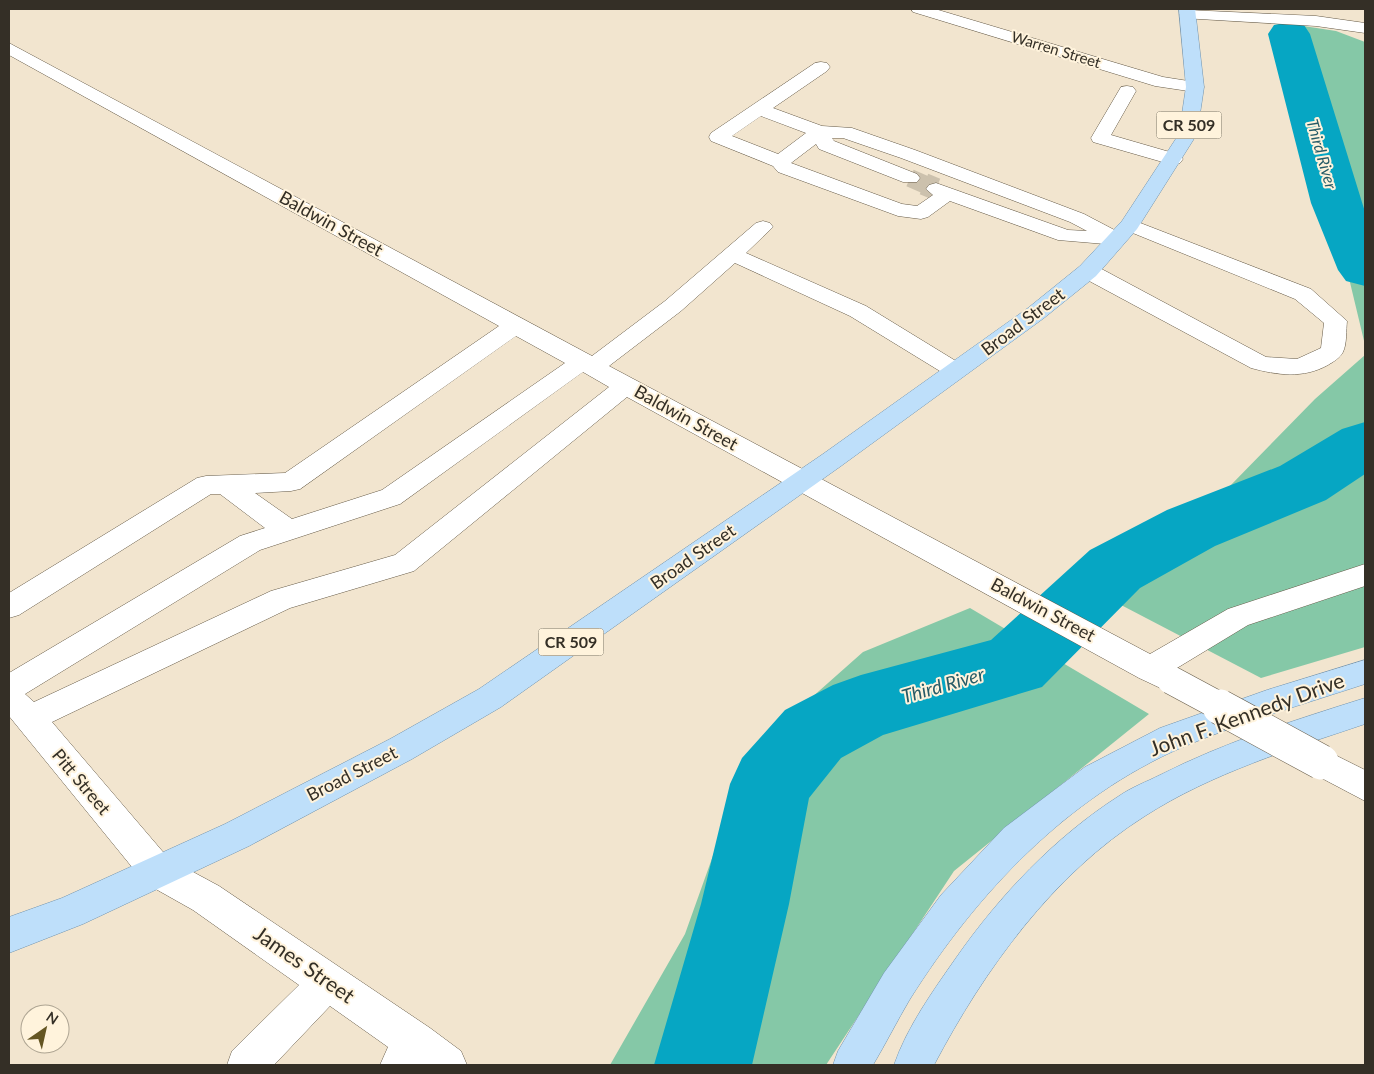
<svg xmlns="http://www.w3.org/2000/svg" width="1374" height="1074" font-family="Lato,sans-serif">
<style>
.green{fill:#85c8a7}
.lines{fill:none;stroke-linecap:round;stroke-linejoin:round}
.river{fill:#06a6c3;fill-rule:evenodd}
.minor-tunnel-far1{stroke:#ccc1ad;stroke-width:18;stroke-dasharray:18 9;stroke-linecap:butt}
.minor-tunnel{stroke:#ccc1ad;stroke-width:22;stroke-dasharray:22 11;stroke-linecap:butt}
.minor-casing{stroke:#665b48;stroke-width:1}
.major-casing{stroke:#7193ae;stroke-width:1}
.minor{fill:#fff;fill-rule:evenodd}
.major{fill:#bedffa;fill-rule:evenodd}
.minor-bridge-far1-casing{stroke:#665b48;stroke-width:29;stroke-linecap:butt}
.minor-bridge-casing{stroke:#665b48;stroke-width:36;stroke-linecap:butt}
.minor-bridge-far1{stroke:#fff;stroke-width:28}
.minor-bridge{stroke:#fff;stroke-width:35}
.labels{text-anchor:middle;stroke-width:4;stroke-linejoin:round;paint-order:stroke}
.far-street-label{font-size:15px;fill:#342f26;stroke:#fff3dc}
.shield{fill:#fff3dc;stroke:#716a5d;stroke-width:1}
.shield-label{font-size:16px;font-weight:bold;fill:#342f26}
.far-water-label{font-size:16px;font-style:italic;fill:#265b67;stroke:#fff3dc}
.street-label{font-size:18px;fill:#342f26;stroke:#fff3dc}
.water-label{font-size:19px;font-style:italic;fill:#265b67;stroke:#fff3dc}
.near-street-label{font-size:21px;fill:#342f26;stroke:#fff3dc}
</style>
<rect width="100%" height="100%" fill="#f2e5cf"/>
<path class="green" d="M1297,25l39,6 29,11v303l-29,-121 -57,-183z
M1365,355v292l-104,31 -184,-96 151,-94 87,-89z
M970,608l179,106 -195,157 -128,194h-216l75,-131 65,-182 113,-100z"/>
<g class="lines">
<path class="river" d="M1289,22l15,3 6,9 55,178v74l-19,-5 -8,-11 -27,-67 -43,-169 6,-9z
M1365,422v52l-39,26 -111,46 -75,42 -98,99 -159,48 -42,23 -32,40 -20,106 -37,161h-98l47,-161 29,-120 12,-26 43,-48 48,-25 28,-10 130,-35 99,-90 77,-40 113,-44 62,-37z"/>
<path class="minor-tunnel-far1" d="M910,178l16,7"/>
<path class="minor-tunnel" d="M924,184l12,5"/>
<g class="minor-casing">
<path id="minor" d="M911,9h24l228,68 38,6 3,4 -3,4 -6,1 -40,-6 -242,-74z
M1188,10l128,6 49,7v10l-49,-7 -134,-8 -2,-3z
M9,43l583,313 73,-55 91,-78 7,-2 7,2 3,4 -27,26 120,53 98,60 4,5 -4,5 -8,3 -8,-3 -98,-60 -115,-53 -54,48 -72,55 541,288 78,-45 137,-45v22l-117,39 -71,43 5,3 4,9 -4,9 -11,4 -32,-15 -512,-281 -213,174 -124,37 -238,114 117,137 50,27 211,142 31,23 6,14h-87l8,-18 -58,-41 -56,59h-47l5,-14 67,-66 -106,-75 -48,-27 -136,-167v-43l231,-137 25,-8 -45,-34h-9l-192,121 -10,3v-25l188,-115 9,-2 79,-3 214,-147 -490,-271zM516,336l49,27 -183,127 -90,29 -37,-26 36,-2 9,-2zM583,372l26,15 -214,168 -124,36 -237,111 -9,-8 235,-144 140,-46z
M821,62l6,1 3,4 -3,4 -54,37 49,18 30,2 63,22 169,64 40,21 3,4 -3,4 -7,2 -59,-5 -108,-39 -22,16 -7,2 -23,-3 -120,-44 -5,-6 -62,-25 -2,-4 2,-4 104,-70zM761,116l45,17 -28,21 -46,-18zM832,138h11l58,20 169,64 17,9 -19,-1 -132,-47 -7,2 -3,4 7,6 -16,11 -15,-2 -111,-41 25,-19 3,5 84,33h14l3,-4 -3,-4 -83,-33z
M1127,86l6,1 3,4 -25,44 69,20 3,4 -3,4 -7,2 -80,-23 -2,-4 30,-51z
M1130,219l181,70 36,32c-1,9 0,23 -4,31 -3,6 -10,10 -15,13 -25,14 -51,10 -77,3l-171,-92 -3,-5 3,-5 8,-1 8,1 170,91 31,2 24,-11 3,-25 -29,-24 -172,-70 -3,-4 3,-4z
M1321,748l44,22v31l-55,-29 -5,-10 5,-10z"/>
</g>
<g class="major-casing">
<path id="major" d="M1179,9h16l9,78 -7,47 -60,95 -41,47 -52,42 -203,148 -340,241 -89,52 -163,87 -166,78 -74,29v-36l53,-19 163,-74 165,-85 89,-50 344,-235 205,-146 52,-42 42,-45 57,-87 7,-47z
M1365,660v24c-61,20 -123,38 -182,63 -116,50 -207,147 -273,252 -13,22 -24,44 -37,66h-40l5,-14 46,-78 57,-78 63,-67 81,-61 75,-39 107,-38z
M1365,698v26c-74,25 -153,49 -220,92 -92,58 -161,154 -211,249h-40c13,-38 39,-74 62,-107 44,-63 99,-121 163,-162 13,-9 27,-14 41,-21 65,-33 135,-55 205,-77z"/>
</g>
<use href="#minor" class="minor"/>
<use href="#major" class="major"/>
<g class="minor-bridge-far1-casing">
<path id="minor-bridge-far1" d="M1171,680l52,28"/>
</g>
<g class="minor-bridge-casing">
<path id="minor-bridge" d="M1220,707l101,55"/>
</g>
<use href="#minor-bridge-far1" class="minor-bridge-far1"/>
<use href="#minor-bridge" class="minor-bridge"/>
</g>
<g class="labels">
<g class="far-street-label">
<text transform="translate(1056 50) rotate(17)" y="5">Warren Street</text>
</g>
<g class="shield">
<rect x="1156.5" y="111.5" width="65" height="27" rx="4"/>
<rect x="538.5" y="628.5" width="65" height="27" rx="4"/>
</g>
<g class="shield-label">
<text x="1189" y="131">CR 509</text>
<text x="571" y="648">CR 509</text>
</g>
<g class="far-water-label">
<text transform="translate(1322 154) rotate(74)" y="6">Third River</text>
</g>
<g class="street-label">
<text transform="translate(331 224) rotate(29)" y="6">Baldwin Street</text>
<text transform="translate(1023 322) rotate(-37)" y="6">Broad Street</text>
<text transform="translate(686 418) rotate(29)" y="6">Baldwin Street</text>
<text transform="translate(693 557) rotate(-35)" y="6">Broad Street</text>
<text transform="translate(1043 610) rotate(28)" y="6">Baldwin Street</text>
<text transform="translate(352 774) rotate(-27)" y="6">Broad Street</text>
<text transform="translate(81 782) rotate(50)" y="6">Pitt Street</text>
</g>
<g class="water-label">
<text transform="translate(943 685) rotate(-16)" y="7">Third River</text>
</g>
<g class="near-street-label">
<text transform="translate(1247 715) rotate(-20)" y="7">John F. Kennedy Drive</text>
<text transform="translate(304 965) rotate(35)" y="7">James Street</text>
</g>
</g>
<rect width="1374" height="1074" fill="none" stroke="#342f26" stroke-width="20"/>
<g transform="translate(45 1029) rotate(34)"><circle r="24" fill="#fff3dc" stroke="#aea593"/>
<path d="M0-4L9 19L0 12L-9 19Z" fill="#645522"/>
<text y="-8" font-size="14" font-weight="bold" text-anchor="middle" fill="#342f26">N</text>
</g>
</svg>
